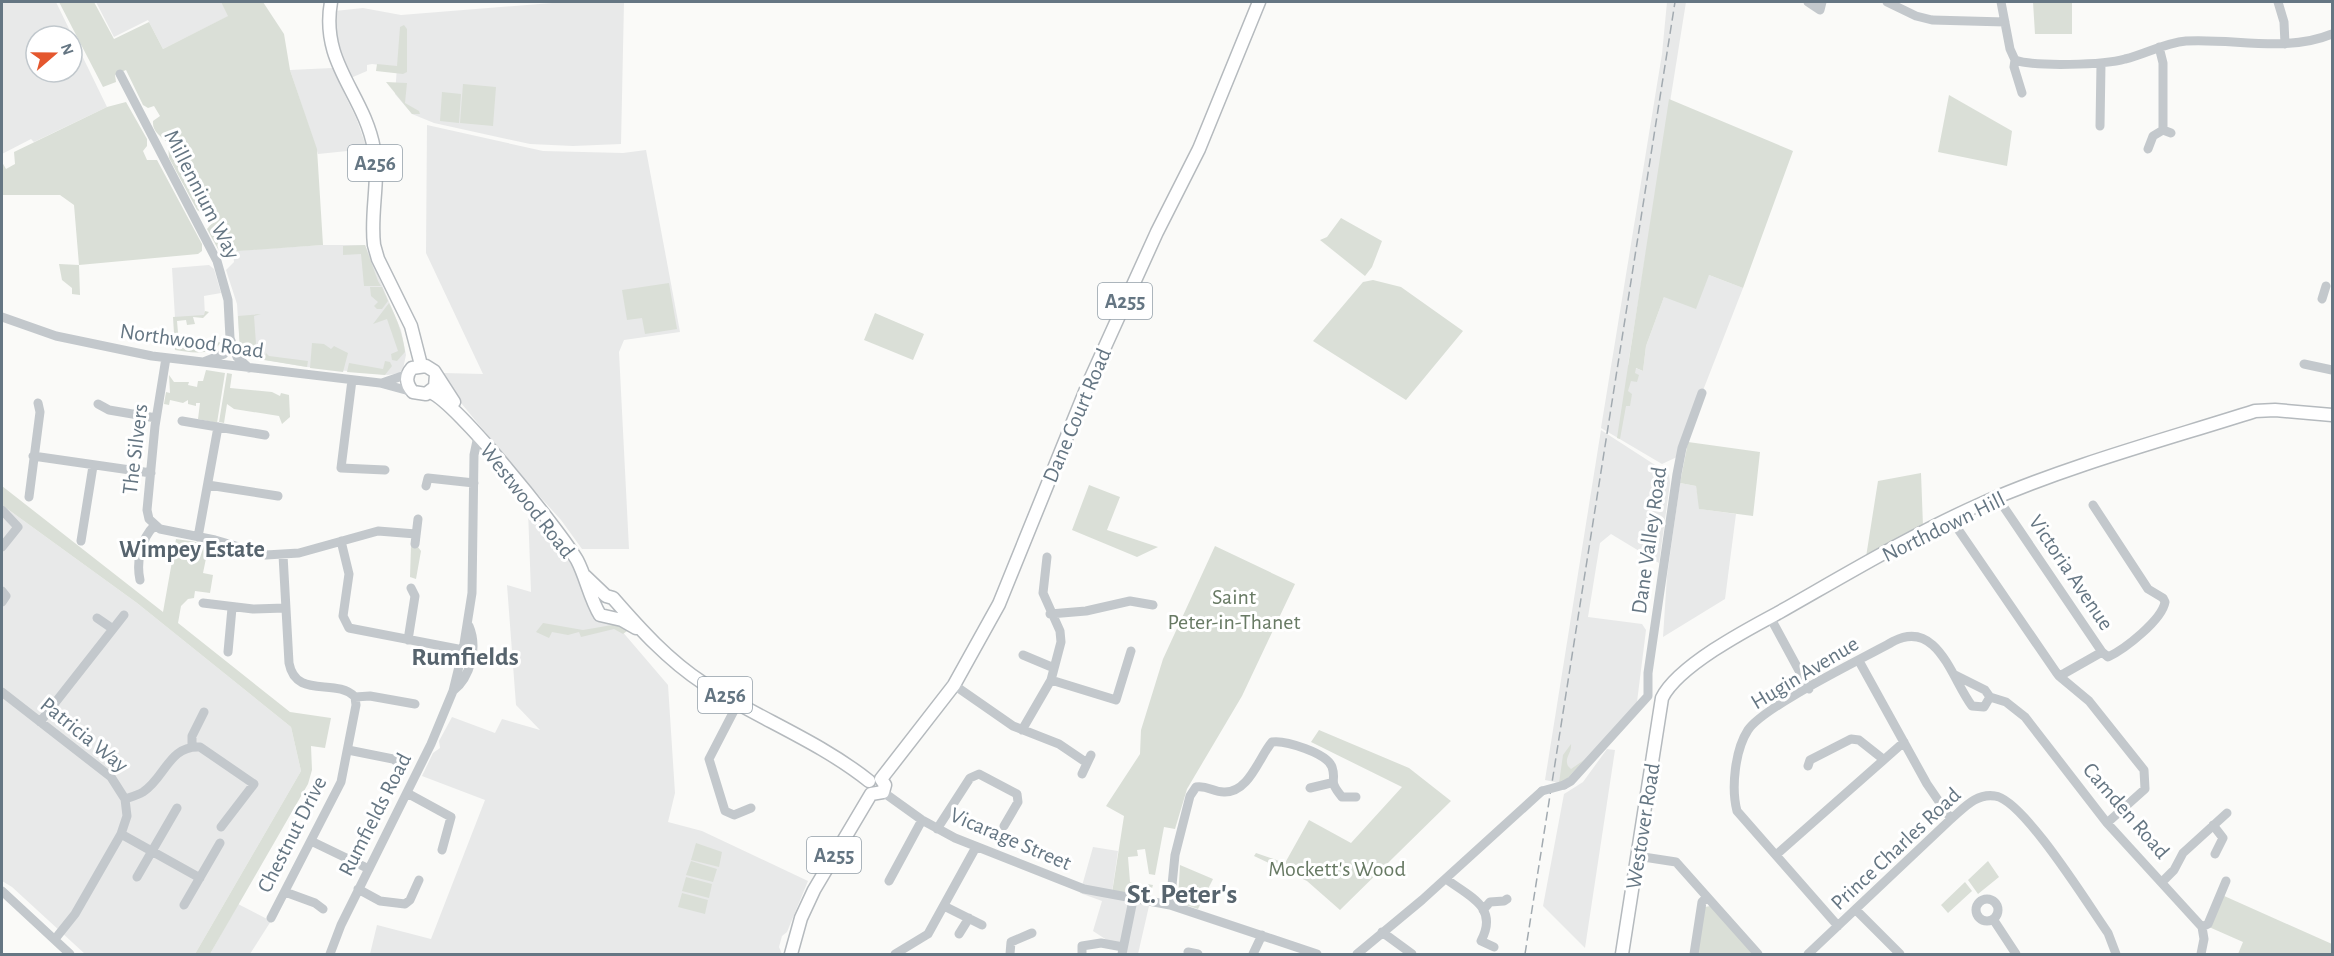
<svg xmlns="http://www.w3.org/2000/svg" width="2334" height="956" font-family="'Alegreya Sans',sans-serif">
<style>
.built{fill:#e8e9e9;fill-rule:evenodd}
.green{fill:#dadfd7}
.lines{fill:none;stroke-linecap:round;stroke-linejoin:round}
.major-casing{stroke:#b5babe;stroke-width:15}
.minor{stroke:#c3c8cc;stroke-width:9}
.major{stroke:#fff;stroke-width:12}
.rail{stroke:#a2aab0;stroke-width:1.5;stroke-dasharray:9 4.5;stroke-linecap:butt}
.minor-bridge{stroke:#c3c8cc;stroke-width:9}
.labels{text-anchor:middle;stroke-width:6;stroke-linejoin:round;paint-order:stroke}
.shield{fill:#fff;stroke:#939fa8;stroke-width:1.5}
.shield-label{font-size:21px;font-weight:bold;fill:#657683}
.street-label{font-size:22px;fill:#657683;stroke:#fff}
.park-label{font-size:22px;fill:#687a64;stroke:#fff}
.neighbourhood-label{font-size:24px;font-weight:bold;fill:#57646e;stroke:#fff}
.quarter-label{font-size:26px;font-weight:bold;fill:#57646e;stroke:#fff}
.district-label{font-size:28px;font-weight:bold;fill:#57646e;stroke:#fff}
</style>
<rect width="100%" height="100%" fill="#fafaf8"/>
<path class="built" d="M2,2h54l51,105 -73,35 -3,-3 -29,15zM36,36h36v36h-36z
M96,2h125l8,14 -66,33 -15,-29 -34,17z
M565,2h59l-3,142 -48,2 -43,-2 -96,-21 -22,-9 -17,-20 2,-27 -25,-3 -5,1v6l-28,12 18,37 10,29 -49,5 -28,-84 42,-2 10,-10 -7,-16v-31l28,-3 38,7z
M1667,2h19l-58,363 15,6 3,-25 18,-49 45,-22 34,13 -66,169 -15,7 -61,-36 61,-374z
M427,125l116,26 80,2 23,-3 34,182 -56,8 -5,12 10,197h-47l-21,-29 -39,-43 -65,-79 -14,-25 40,1 -57,-121z
M323,245h42l36,85 5,25 -3,14 -4,4 -11,2 -81,-8 -59,-10 -8,-7 -3,-46 -11,-34 8,-8 -1,-11z
M209,265l5,4 7,24 -17,3 1,20 -30,2 -3,-50z
M1601,430l68,44 1,9 -11,80 -48,-29 -11,9 -12,74 54,7 4,6 -9,72 -53,61 -25,20 -14,-3z
M1680,483l16,3 4,23 36,5 -11,85 -62,38 4,-61z
M2,505l135,98 154,124 10,44 -106,183h-110l-73,-67 -10,-6z
M528,510l27,29 19,28 24,51 23,12 47,55 7,108 -7,29 34,9 106,50 -21,51 -5,4 -3,11 3,7h-412l7,-29 54,14 54,-139 -63,-24 11,-23 7,-5 -1,-7 13,-24 43,16 7,-14 38,11 -24,-25 -9,-120 24,7z
M1607,749l8,1 -30,198 -42,-42 21,-112 19,-12z
M1093,847l25,4 -6,41 37,14 -11,48h-17l-2,-6 -26,-17 9,-30 -22,-8z
M238,904l33,17 -21,33h-40z"/>
<path class="green" d="M59,2h35l20,37 35,-17 14,27 65,-33 -7,-14h42l21,32 6,36 27,79 6,96 -99,7 -6,-3 -11,-20 7,-8 -5,-11 -7,3 -5,-3 -28,-52 -1,-15c-7,-7 -16,-11 -15,-22l7,-5 -6,-10 -6,2 -5,-3 -17,-35 -11,5 1,7 -13,5z
M2033,2h39v32h-37z
M404,25l3,4v43l-4,2 -27,-3 1,-7 20,2 3,-39z
M386,82l21,1 -2,20 14,8 1,3h-8z
M463,84l33,3 -3,39 -33,-3z
M442,92l19,2 -2,29 -19,-2z
M1949,95l63,36 -5,35 -69,-14z
M1669,99l124,52 -50,137 -34,-13 -13,34 -32,-12 -18,49 -3,25 -7,-3 -1,5 4,2 -2,7 -6,-1 -3,10 4,3 -2,12h-4l-6,33 -3,-1z
M126,102l21,37v7l-4,5 4,9h10l45,84v7l-4,3 -119,11 1,30 -8,-1v-6l-10,-8 -3,-16 20,1 -5,-60 -14,-10h-58v-33l4,7 9,-5 -1,-12 93,-45z
M1341,218l41,23 -10,26 -7,9 -45,-36 7,-3z
M365,245l13,36 3,5h-17l-3,-32 -18,1v-9z
M1373,280l28,7 62,44 -57,69 -93,-59 50,-59z
M669,283l8,46 -32,5 -3,-16 -15,2 -5,-30z
M382,287l6,14 -6,8h-5l-3,-3 4,-4 -7,-6 -1,-9z
M389,303c8,16 14,32 16,49l-8,9 -5,-1 -1,-6 7,-3 -11,-32 -14,5z
M205,311l4,1 -6,6 -10,-1 2,7 -8,1 -1,-5 -9,1 2,23h9l1,3 32,-5c-8,15 -33,10 -46,8l-2,-33 31,-2z
M875,313l49,21 -11,26 -49,-20z
M261,314l-7,2 2,28 9,8 -2,8 -15,-3 -8,-7 -2,-34z
M312,343l12,1 7,5 3,-3 14,7 -5,19 -33,-4z
M266,353l3,3 39,5 -1,6 -43,-7z
M385,361l5,1 2,4 -7,9 -38,-3 2,-9 34,6z
M206,370l19,3 -8,50 -19,-4 2,-16h-4v3l-8,-2v-4l-5,3 -13,-3 -1,5 -5,-1 2,-12 4,1 -1,-18 5,7h15l-1,3 9,2 1,-6h5z
M227,373l5,1 -2,14 42,4 8,4 1,-3 8,2 1,22 -8,7 -3,-8 -45,-7 -7,-5 -3,19 -5,-1z
M1688,442l72,10 -7,64 -54,-7 -3,-23 -16,-3z
M1921,473l2,53 -57,31 12,-76z
M1089,485l31,12 -13,33 51,17 -21,10 -65,-27z
M2,486l161,126 13,-73 33,5 -6,29 10,2 -3,18 -15,-2 -1,7 -6,1 -7,7 -3,17 112,89 41,6 -6,30 -14,-2 1,24 -4,14 -98,170h-15l106,-183 -10,-44 -154,-124 -135,-98z
M411,546l7,1 3,4 -5,28 -6,-2z
M1215,546l80,38 -53,112 -55,93 -12,40 -11,-2 -9,48 -6,-1 -4,-25 -8,1 1,6 -10,1 2,25h4l1,11 12,-1v-8l6,1 -4,13 -37,-5 12,-77 -18,-10 34,-52 1,-24 22,-71z
M543,623l40,7 35,-6 9,7 -4,3 -9,-5 -33,8 -2,-5 -11,3 -16,-3 -3,6 -13,-6z
M1319,730l90,38 42,33 -111,109 -33,-29 -53,-25 2,-3 29,10 24,-43 42,23 51,-56 -91,-45z
M1571,744c1,9 -7,14 -3,22l3,3 13,-9 -18,20 -7,3 4,-28z
M696,843l26,9 -3,15 -28,-7z
M691,861l26,8 -4,13 -27,-7z
M1988,861l11,16 -21,17 -10,-14z
M1180,865l33,14 -15,30 -13,-4 -7,-6z
M686,877l26,7 -3,14 -27,-7z
M1965,882l7,9 -24,22 -7,-8z
M682,893l26,7 -3,14 -27,-7z
M2222,895l110,49v10h-94l5,-12 -34,-15z
M1710,906l45,48h-58l8,-47z"/>
<g class="lines">
<g class="major-casing">
<path id="major" d="M331,2c-11,62 33,91 43,147 6,31 -4,64 0,96l4,14 33,67 10,39
M436,375l-1,12 -9,7 -13,-2c-7,-8 -8,-16 -1,-24l14,-2 8,5 20,31
M430,392c26,9 130,139 147,168 9,17 13,39 23,55l22,5 14,8
M585,576l21,20 7,2c27,31 55,62 90,85 54,35 116,58 166,98
M881,779l73,-94 45,-81 90,-222 68,-150 42,-83 60,-147
M871,794l12,-2 2,-7 -4,-6
M791,954l10,-36 13,-28 57,-96
M1622,954l40,-256c16,-32 84,-68 116,-85 67,-38 135,-79 205,-110 87,-38 181,-63 272,-92l20,-1 57,5"/>
</g>
<path class="minor" d="M1808,2l12,8 2,-8
M1887,2l29,14 16,4 73,2
M2001,2l9,47 5,11 -1,7 8,26
M2278,2l6,20 1,22
M2159,47l4,16v67l8,3
M2015,60c19,7 90,5 110,-1 21,-5 39,-16 61,-18 48,-3 100,12 146,-7
M120,74l97,187 11,39 2,38 7,19 12,11
M2100,126l1,-62
M2148,149l5,-13 10,-6
M2322,299l4,-13
M2,317l54,19 96,20 228,27 33,9
M166,358l-11,68 -8,84 2,9 11,10 55,11 51,15 33,-2 79,-22 38,3
M206,361l18,-7 6,-16
M2304,364l28,6
M352,380l-11,88 44,2
M382,383l26,-9
M98,404l11,6 47,8
M182,421l83,14
M33,456l118,17
M208,485l70,11
M426,486l2,-8 46,5
M29,497l11,-85 -2,-9
M1997,497l105,155 6,5c17,-8 54,-37 57,-55l-2,-4 -15,-9 -55,-84
M1951,519l105,153 3,4 6,-3 37,-21
M198,537l20,-110
M81,541l12,-75
M341,541l8,33 -6,42 6,12 114,22
M415,544l3,-25
M2,547l16,-20 -16,-17
M283,555l6,108c7,37 47,14 66,34l15,-1 45,8
M140,580c-4,-18 1,-41 14,-54
M2,591l4,5 -4,6
M203,603l50,6 32,-1
M1050,614l36,-3 44,-10 23,4
M1770,617l39,72
M97,618l16,11
M408,640l7,-44 -4,-8
M228,652l4,-44
M1023,655l31,13
M1859,661l68,123 24,35
M1955,675l30,15 5,7
M2059,676l30,25 55,69 1,19 -38,34
M1051,680l65,20 15,-49
M954,685l59,41 46,18 28,19
M453,691c18,-14 25,-44 16,-65
M2,692l109,85 14,22 2,17 -6,18 -46,80 -20,25
M1648,696v-23l29,-199 5,-26 20,-55
M1990,697l16,5 19,15 82,106 95,104 2,12 -3,15
M738,703l-29,56 16,52 9,4 17,-7
M40,722l84,-107
M1022,730l29,-50 10,-38 -1,-11 -17,-38 4,-36
M192,746v-10l12,-24
M348,750l45,9 6,4
M1808,766l2,-6 41,-21 8,1 24,19
M1082,774l9,-19
M1564,785l7,-4 77,-85
M1310,788l21,-5
M883,792l39,28 33,18 129,51 86,16 147,49
M407,793l44,24 -9,33
M125,799c6,-2 13,-4 18,-7 22,-14 26,-47 57,-45l54,37 -33,43
M2213,825l10,13 -8,16
M937,829l33,-51 9,-4 38,20 1,8 -14,24
M121,834l79,44
M311,841l58,28
M1776,855l128,-113
M1637,856l39,6 82,92
M137,877l40,-69
M1446,879c24,18 53,28 35,62l13,6
M889,881l33,-61
M2163,881l11,-11 9,-17 44,-40
M358,889l22,12 25,3 5,-4 9,-20
M2,891l68,63
M285,892l30,11 8,6
M1976 910a11 11 0 1 1 22 0a11 11 0 1 1-22 0Z
M184,905l36,-62
M1170,905l5,-50 15,-59 6,-9c11,-2 17,5 28,5 25,1 35,-35 48,-50 13,-2 55,11 60,25 5,15 -5,12 10,30h14
M944,906l38,19
M1483,910l7,-8 14,-1 3,-2
M1856,910l44,44
M271,918l70,-136 15,-77 -1,-8
M1993,919l23,35
M1838,926l-101,-115c-6,-23 -2,-61 11,-81 16,-24 116,-72 146,-89 44,-22 58,39 78,65l12,1 6,-10
M2202,927l6,-3 18,-43
M1382,932l30,22
M959,934l10,-16
M1188,952l10,2
M330,954l11,-29 90,-181 22,-53 10,-41 9,-57 2,-138 4,-19
M895,954l33,-20 48,-87
M1010,954l1,-12 21,-9
M1082,954v-8l19,-3 22,4
M1122,954l11,-54
M1253,954l9,-19
M1357,954l65,-54 120,-109
M1694,954l8,-52 5,-5
M1808,954l143,-135c13,-11 25,-26 44,-23 28,3 94,110 113,137l8,21"/>
<use href="#major" class="major"/>
<path class="rail" d="M1525,954l150,-952"/>
<path class="minor-bridge" d="M1542,791l22,-6"/>
</g>
<g class="labels">
<g class="shield">
<rect x="348" y="145" width="54" height="36" rx="4.5"/>
<rect x="1098" y="283" width="54" height="36" rx="4.5"/>
<rect x="698" y="677" width="54" height="36" rx="4.5"/>
<rect x="807" y="837" width="54" height="36" rx="4.5"/>
</g>
<g class="shield-label">
<text x="375" y="170">A256</text>
<text x="1125" y="308">A255</text>
<text x="725" y="702">A256</text>
<text x="834" y="862">A255</text>
</g>
<g class="street-label">
<text transform="translate(203 194) rotate(63)" y="8">Millennium Way</text>
<text transform="translate(192 340) rotate(8)" y="8">Northwood Road</text>
<text transform="translate(1076 415) rotate(-67)" y="8">Dane Court Road</text>
<text transform="translate(134 449) rotate(-83)" y="8">The Silvers</text>
<text transform="translate(528 500) rotate(52)" y="8">Westwood Road</text>
<text transform="translate(1943 526) rotate(-26)" y="8">Northdown Hill</text>
<text transform="translate(1648 540) rotate(-82)" y="8">Dane Valley Road</text>
<text transform="translate(2072 572) rotate(56)" y="8">Victoria Avenue</text>
<text transform="translate(1804 672) rotate(-31)" y="8">Hugin Avenue</text>
<text transform="translate(85 734) rotate(39)" y="8">Patricia Way</text>
<text transform="translate(2127 810) rotate(49)" y="8">Camden Road</text>
<text transform="translate(374 814) rotate(-63)" y="8">Rumfields Road</text>
<text transform="translate(1642 826) rotate(-81)" y="8">Westover Road</text>
<text transform="translate(291 834) rotate(-63)" y="8">Chestnut Drive</text>
<text transform="translate(1011 838) rotate(23)" y="8">Vicarage Street</text>
<text transform="translate(1895 848) rotate(-43)" y="8">Prince Charles Road</text>
</g>
<g class="park-label">
<text x="1234" y="604">Saint<tspan x="1234" dy="25">Peter-in-Thanet</tspan></text>
<text x="1337" y="876">Mockett's Wood</text>
</g>
<g class="neighbourhood-label">
<text x="192" y="557">Wimpey Estate</text>
</g>
<g class="quarter-label">
<text x="465" y="665">Rumfields</text>
</g>
<g class="district-label">
<text x="1182" y="903">St. Peter's</text>
</g>
</g>
<rect width="2334" height="956" fill="none" stroke="#657683" stroke-width="6"/>
<g transform="translate(54 54) rotate(70)"><circle r="28" fill="#ffffff" stroke="#c1c8cd" stroke-width="1.5"/>
<path d="M0-4.5L10 22L0 15L-10 22Z" fill="#e4572e"/>
<text y="-9" font-size="16" font-weight="bold" text-anchor="middle" fill="#657683">N</text>
</g>
</svg>
